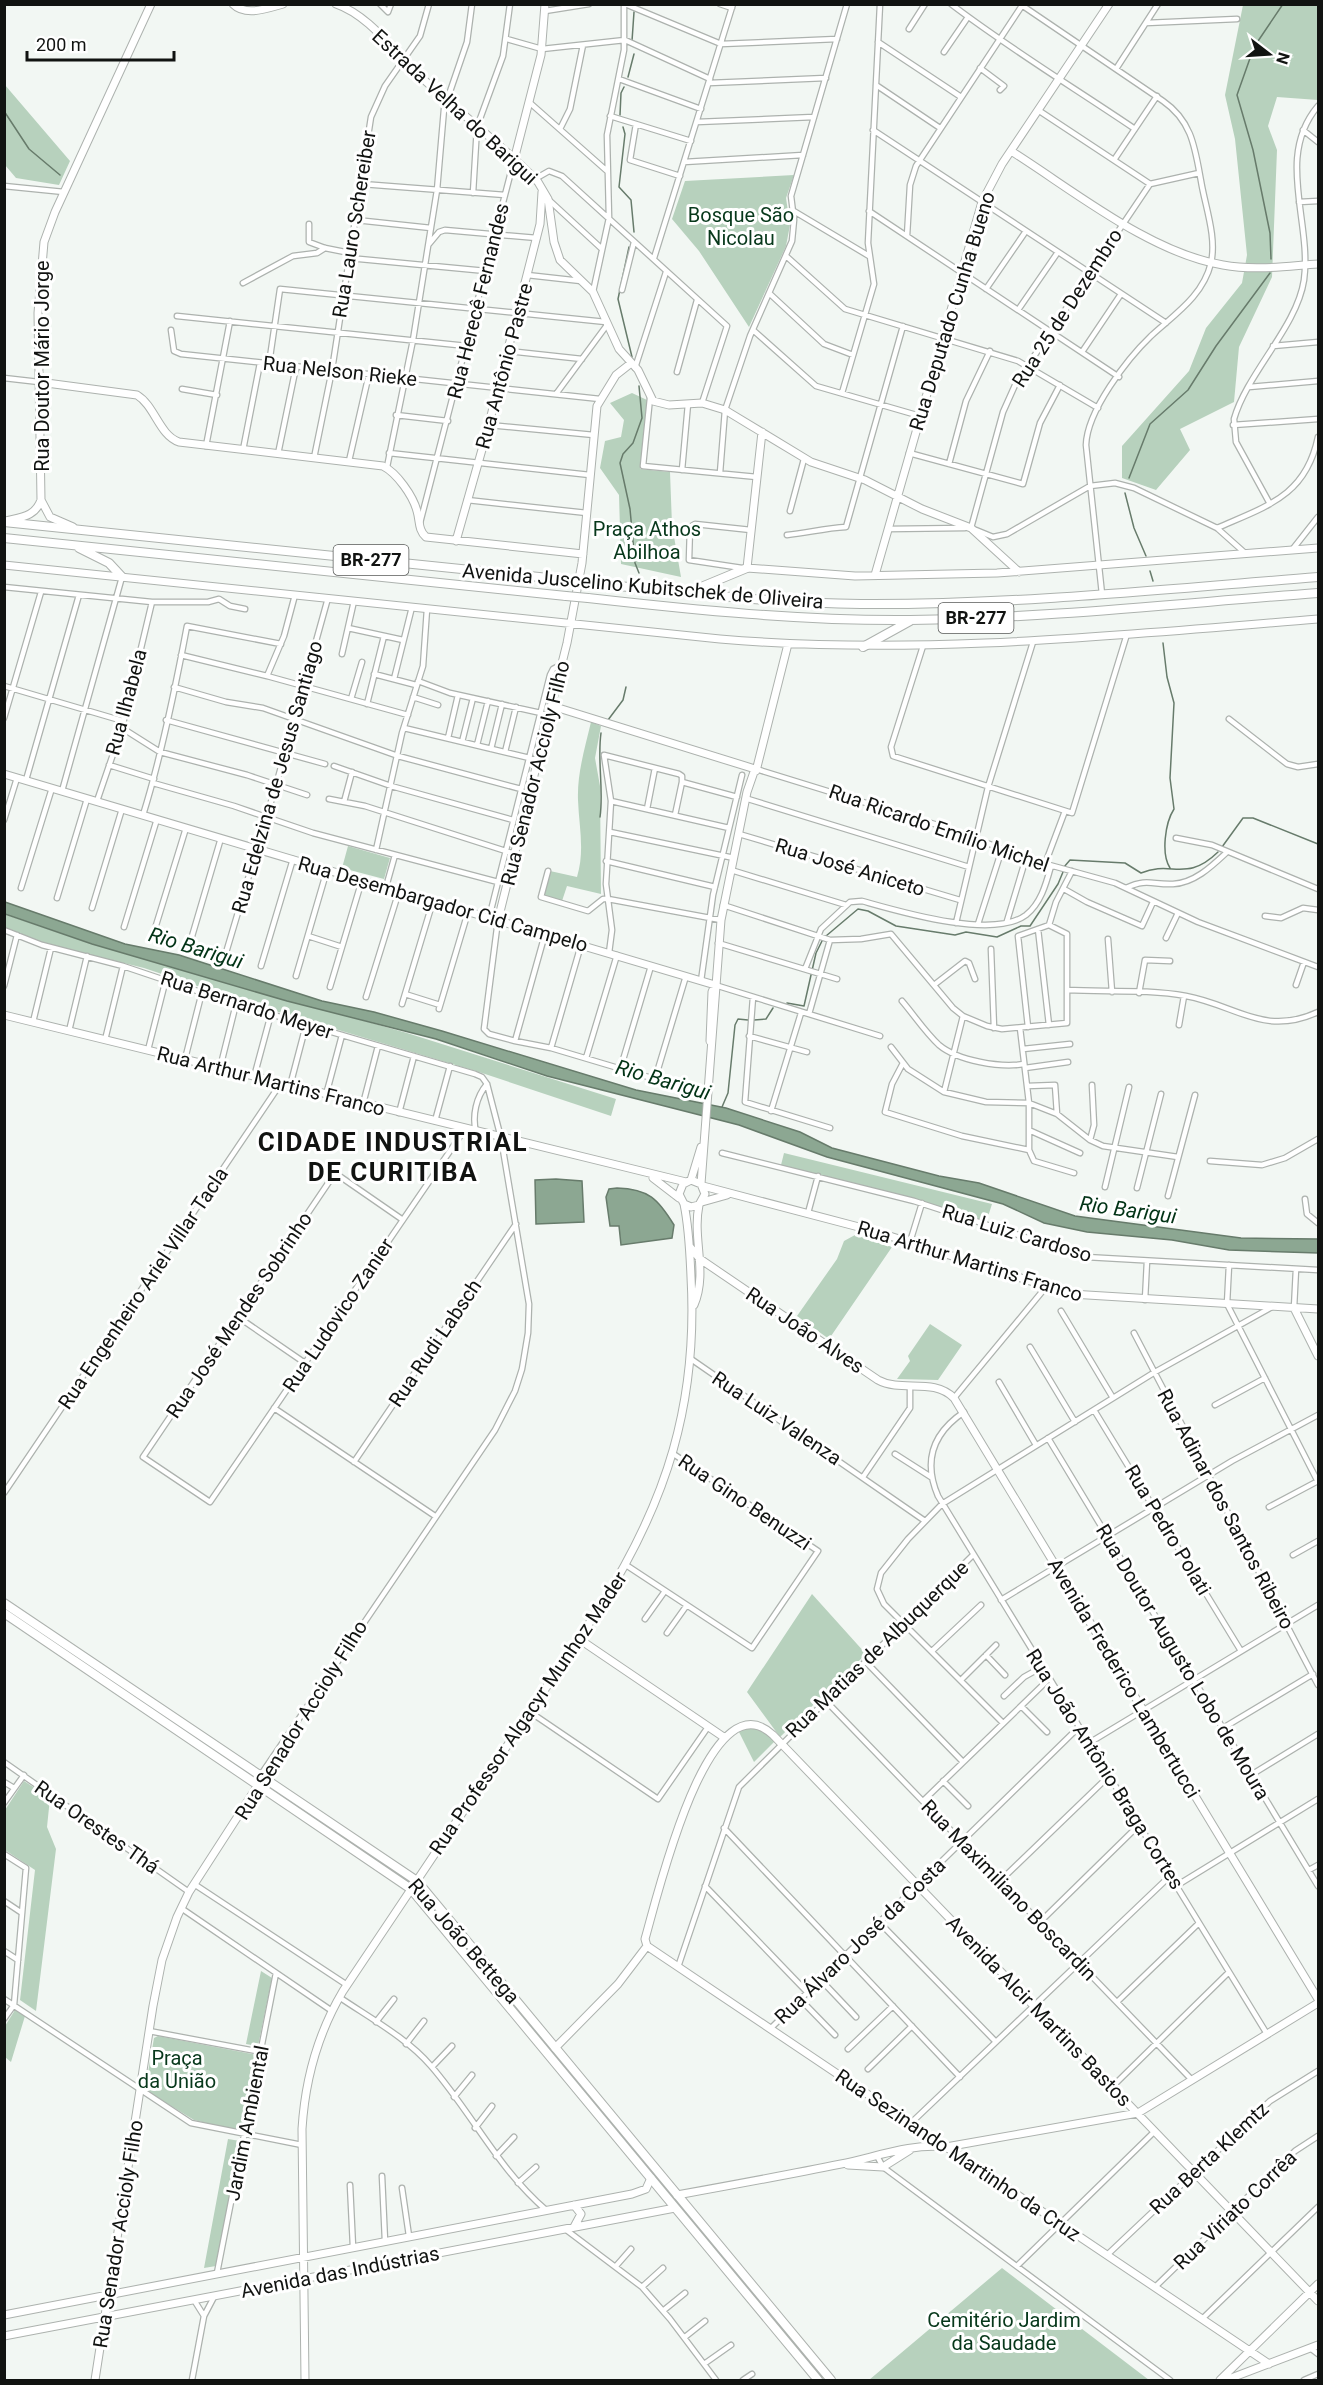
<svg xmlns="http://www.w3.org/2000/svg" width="1323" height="2385" font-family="Roboto,sans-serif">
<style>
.green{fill:#b7d1bd}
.water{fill:#8ca792;stroke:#677b6b;stroke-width:1.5}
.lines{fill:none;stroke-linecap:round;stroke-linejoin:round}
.stream{stroke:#677b6b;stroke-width:1.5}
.street-casing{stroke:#adb2ae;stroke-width:7}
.secondary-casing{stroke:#adb2ae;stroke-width:9}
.primary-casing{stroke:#adb2ae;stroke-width:10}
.highway-casing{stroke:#adb2ae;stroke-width:10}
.street{stroke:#fff;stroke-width:4.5}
.secondary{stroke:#fff;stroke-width:7}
.primary{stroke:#fff;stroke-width:8}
.highway{stroke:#fff;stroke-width:8}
.highway-bridge-casing{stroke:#adb2ae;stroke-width:10;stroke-linecap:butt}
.highway-bridge{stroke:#fff;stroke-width:8}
.labels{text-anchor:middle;stroke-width:6;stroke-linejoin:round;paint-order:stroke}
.shield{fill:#fff;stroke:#585a58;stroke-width:1.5}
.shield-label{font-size:18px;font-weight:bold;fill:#111311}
.street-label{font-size:20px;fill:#111311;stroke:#fff}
.park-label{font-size:20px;fill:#07381b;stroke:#fff}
.water-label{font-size:21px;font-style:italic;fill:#023316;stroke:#fff}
.district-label{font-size:26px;font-weight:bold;letter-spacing:1.5px;fill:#111311;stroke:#fff}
</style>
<rect width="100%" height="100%" fill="#f2f7f3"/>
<path class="green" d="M1243,5h75v95l-41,-3 -9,29 9,24 -5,127 -33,70 -5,55 -54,27 10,21 -34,40 -34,-12v-32l67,-75 17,-43 36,-45 5,-28 -12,-116 -10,-44z
M5,85l65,76 -11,24 -43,-7 -11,-13z
M794,175l-8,23 4,27 -4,21 -37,81 -50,-76 -27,-32 13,-38z
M632,393l15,7 -7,69 30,3 2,53 9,52 -60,-13 -2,-69 -19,-27 5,-27 16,-4 3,-17 -14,-17z
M591,722l10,4 -6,32 5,28 1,108 -34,-8 -5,15 -18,-6 6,-24 27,6c8,-26 2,-50 1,-77 -1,-27 7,-52 13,-78z
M348,846l42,12 -6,21 -42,-11z
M4,914l88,30 315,89 209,66 -5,17 -129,-43 -237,-71 -101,-34 -106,-26 -33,-15z
M784,1153l208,51 -6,19 -68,-23 -137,-35z
M855,1235l37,12 -63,92 -32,-23 40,-57 7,-18z
M930,1324l32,21 -24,35 -41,-1 13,-18 -2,-5z
M812,1594l54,60 -86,83 -33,-45z
M745,1727l17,2 13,12 -21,21 -15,-30z
M24,1781l26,17 -3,29 9,22 -20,162 -16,-11 15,-130 -30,-20v-40z
M261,1971l11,7 -14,68 -12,-2z
M15,2010l10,6 -14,46 -6,-5v-31z
M158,2036l99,19 -15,77 -48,-12 -49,-30 9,-52z
M228,2139l12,2 -24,125 -12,2z
M1002,2268l147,112h-280z"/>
<path class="water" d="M5,902l120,42 54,11 143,46 52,11 68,19 194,59 90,18 74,24 32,16 107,28 40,7 96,33 166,22 77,1v14l-89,-3 -57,-10 -85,-8 -43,-9 -41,-19 -176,-47 -88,-32 -192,-49 -111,-37 -149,-38 -195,-57 -87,-30z
M556,1179l26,2 2,41 -48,2 -1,-44z
M617,1188c32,1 41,11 57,37l-2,13 -51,7 -2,-19h-9l-4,-29 3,-8z"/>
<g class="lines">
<path class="stream" d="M632,41l2,-29
M628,77l6,-23
M4,111l25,38 31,26
M620,115l1,-22 3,-6
M623,127l2,7 -6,53 12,13 3,32
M629,247l-11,52 14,58
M1271,259l-1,-26 -17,-83 -16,-55 17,-48 29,-43
M1129,478l21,-54 38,-34 28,-44 54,-73
M1125,493l9,35 12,28
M1150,571l3,10
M639,573l-4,-10 -5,-54 -10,-46 3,-9 10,-11 9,-25 -3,-32
M1163,643l4,34 7,26 -4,75 4,31c-9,14 -13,45 -4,59
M608,720l15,-20 3,-13
M600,817c4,-28 -3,-56 1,-84
M1222,847l21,-29h10l65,26
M1064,867l6,-7 55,3 16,10c31,-13 45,10 77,-21
M826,936l32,-27 10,2 28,15 59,9 11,-3 31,5 24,-11h9l28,-42 5,-12
M787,1003l17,3 12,-53 7,-14
M754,1020l12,-1 7,-11
M722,1107l6,-14 7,-68 3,-6 10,1"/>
<g class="street-casing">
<path id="street" d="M380,4l8,8 3,-8
M625,4l96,40 116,-5
M720,4l12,4
M951,4c59,45 122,83 184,125
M1020,4l143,97c29,20 32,47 38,80 4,25 16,56 10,82 -8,33 -36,51 -60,73 -24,23 -64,75 -65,109l16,149
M545,11l44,-7
M1146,23l91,-4
M909,29l16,-25
M507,39l35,10 83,-9 85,39
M878,42l83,55
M944,52l24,-35
M980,68l24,18 -4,4
M1116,69l42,-65
M619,79l82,30
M709,83l117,-5
M876,85l64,43
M529,102l78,69
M1038,110l112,74
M610,116l81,25
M697,122l117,-5
M636,124l-6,36 50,16
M560,129l10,-20 13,-64
M873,130l293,193
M1303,130l15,12
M1114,160l43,-64
M684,162l119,-7
M535,179l14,-8 13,5 165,150 -25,77
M362,184l143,11
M4,186l60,6
M473,193l4,-66 26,-71 7,-52
M550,201l52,48
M1299,202l19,-1
M792,210l77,46
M869,211l250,166
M356,220l75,8
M309,224v18l16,6 25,5
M907,236l3,-51 6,-19 107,-162
M429,244l10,-12 6,-2 92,8
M786,256l59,53 173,52 80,47
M349,258l137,13
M654,258l79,-254
M527,275l54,6
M243,283l50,-27 24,-3 8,-5
M986,289l40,-58
M622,290l12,-48
M593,292l16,-74 -2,-83 17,-85v-46
M769,293l55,51 29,11
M1018,310l40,-58
M177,316l290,30
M171,330l3,21 7,3 419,45
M753,330l63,56 104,30
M1273,346l45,-4
M508,351l74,8
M1082,352l39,-58
M269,364l11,-75 326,33
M635,368l31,-96
M677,372l20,-72
M4,378l35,4
M1249,387l69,-6
M182,389l35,6
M842,393l32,-109 -6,-41 12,-239
M556,394l51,-69
M650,398l-7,68 114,11
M396,415l52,6
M489,425l105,10
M1233,425l85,-6
M206,446l24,-125
M243,450l17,-87
M389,453l201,22
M909,453l114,31 17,-61 20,-38
M278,454l18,-87
M314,458l18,-88 39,-253 14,-31 35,-50 9,-32
M349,461l20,-87
M949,464l17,-63 24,-50
M387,467l26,-127 24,-150 7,-81 23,-67 5,-38
M682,470l6,-66
M720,473l5,-63 25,-74 42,-95 2,-21 -3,-24 56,-192
M467,500l120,13
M1270,504l-34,-62 -2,-23c13,-46 63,-92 70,-139 8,-59 -29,-123 14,-174
M790,511l14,-52
M420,523l94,-363
M971,528l32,-116 13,-29 134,-199 49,-11
M1217,528c50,-22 89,-32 101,-91
M888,529l77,-1
M976,530l17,7 14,-3 83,-48 25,-3 19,5 83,40 28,25
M787,535c20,-2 38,-7 59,-8l57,-201
M1292,550l26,-33
M742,568l-53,-8 1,-33 5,-3 56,6
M4,587l148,15h56l11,-3 11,7 15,3
M348,628l55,12
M923,646l-32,101 2,9 179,57 55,-179
M342,654l12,-53
M181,655l86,21 141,39
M374,674l42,11
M267,676l17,-40 11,-41
M394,679l18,-72
M418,681l32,12 100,22
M4,686l119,35
M174,687l52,15 37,6 135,48 123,33
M413,697l25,8
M351,699l11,-37
M367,704l17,-68
M4,718l37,-126
M1229,719l58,45 11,3 20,-3
M166,720l159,44
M122,728l38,24 87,23 60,20
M404,728l134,32
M448,738l10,-43
M462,742l11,-44
M477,745l11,-44
M491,749l11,-45
M505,752l11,-45
M109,765l45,14
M334,766l57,20 122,34
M756,769l188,58 91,34 80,22 83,39 120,45
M26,780l53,-185
M153,783l81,23 79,27 185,49
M62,791l60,-214
M329,799l36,7 150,48
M748,799l221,68
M97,801l25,-73 30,-126
M611,801l118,27
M344,802l8,-30
M647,809l8,-41
M143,815c19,-61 32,-125 44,-189l94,18
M675,815l7,-33
M4,820l13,-42
M610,832l124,26
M739,834l221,66
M1176,838l36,7 106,44
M376,850l26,-117 21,-67 4,-57
M606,861l109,26
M1045,864l20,-53
M731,870l115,35
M548,871l-7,26 47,14 15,-12h5l113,21
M386,887l9,-32
M21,888l31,-100
M1126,888c21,-10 27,-3 47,-4 21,-1 38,-17 53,-31
M1064,889l23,13 55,24 11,-24
M57,898l30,-99
M723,905l107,35 31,-1 30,-5 62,74 10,8 24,10 15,3 65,-6v-89l-18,-9 -31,11 10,91
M92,908l30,-99
M1265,916l16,2 22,-10 15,2
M489,918l61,-243 3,-6 10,-5
M498,920l-14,109 5,5 26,7 36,7 104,31 31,-103
M1007,921l19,-63
M956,923l32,-136 45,-145
M978,924l24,-75
M1049,925l7,-23 16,-31
M124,927l33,-108
M1038,929l11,96
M4,930l38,15 81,21 113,38 239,70 7,3 5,7 14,54 28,166 -1,29 -6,36 -7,22 -20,39 -235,346
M153,935l33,-107
M308,936l34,11
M1166,938l12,-25
M1108,939l4,53
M190,943l31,-105
M718,943l119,36
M991,949l3,79
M609,953l3,-23 -6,-46 5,-83 -7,-46 75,19 3,2v6l55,15
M225,956l51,-171 52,-187
M261,966l32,-107
M805,969l16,-40 29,-27 12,-1c36,10 131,39 164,14 15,-12 20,-31 25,-49
M296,976l31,-106
M701,981l12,-86 29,-120
M715,985l165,51
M934,985l31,-24 4,2 6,16
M1296,985l8,-23
M4,986l13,-51
M330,987l32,-107
M1067,990c39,2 81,-1 119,6 50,9 78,41 132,16
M1139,993l6,-33 25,1
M405,994l35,11
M366,997l33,-106
M753,997l-8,105 85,26
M902,1001c12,14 23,31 37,44 19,16 62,23 85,19
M402,1004l31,-103
M439,1009l29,-97
M809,1014l21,-74
M33,1022l18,-74
M1179,1025l5,-29
M69,1031l18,-75
M749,1036l58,16
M105,1040l18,-74
M515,1041l30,-107
M891,1047l17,22 36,23 42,10 43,1 28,11 33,26 13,6 75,11
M551,1048l30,-103
M1023,1049l47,-5
M148,1050l18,-71
M586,1058l31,-103
M185,1059l17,-67
M903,1063l-11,21 -7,28 77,24 67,14v-47l-9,-75
M220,1068l16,-64
M1025,1068l43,-6
M620,1070l31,-104
M254,1077l17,-63
M290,1086l16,-61
M1027,1086l28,-1 2,29
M944,1092l19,-76
M326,1095l16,-60
M363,1104l15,-58
M771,1111l30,-98
M399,1113l15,-57
M435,1121l15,-55
M1031,1131l49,22
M476,1132c-4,-16 0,-35 11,-48
M1090,1140l4,-15 -2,-40
M1029,1150l5,11 40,12
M722,1153l192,48 172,56 232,13
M1210,1161l52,4 23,-7 33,-19
M1105,1187l24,-100
M1137,1188l24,-94
M1168,1196l27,-101
M1305,1199l2,15 11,9
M808,1213l10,-37
M403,1220l-68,-47 -192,284 67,45 35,-51 220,-322
M910,1242l12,-39
M1229,1265l-2,39 91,178
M1145,1300l2,-39
M1294,1308l2,-39
M1061,1311l52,87
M238,1317l67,46
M1134,1333l184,352
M1030,1347l45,75
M691,1359l234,162
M999,1382l37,63
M954,1398l87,-105
M1215,1405l50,-27
M274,1408l161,108
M1094,1410l147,241
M964,1412c-31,21 -41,49 -26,84l329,538
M1048,1438l270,448
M895,1454l36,23
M354,1462l162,-238
M863,1477l47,-69v-21
M4,1493l277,-410
M1269,1507l49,-26
M1293,1555l25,-14
M626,1565l126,83 66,-97 -146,-98
M1001,1600l231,-139 86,-46
M645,1619l20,-28
M667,1633l20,-28
M932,1651l49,-46
M986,1655l19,20
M865,1661l98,101
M961,1680l35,-35
M1004,1696l20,-19 18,-10
M825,1700l367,380
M1021,1706l26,26
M530,1712l128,87 50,-72
M1003,1723l-119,-119 -7,-15 4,-16 27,-34 34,-35 213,-132 117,-65
M1223,1728l90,-54
M1089,1743l229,-138
M4,1762l185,130
M1251,1775l67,-41
M943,1781l25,25
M4,1782l10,6
M923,1801l126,-122
M4,1803l20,-28
M724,1828l236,249
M4,1854l22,14 -12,137 -10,14
M1309,1870l9,-5
M1000,1881l109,-105
M194,1884l153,101
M705,1886l102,106
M1176,1886l142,-87
M4,1901l18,12
M181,1908l151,103
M879,1922l117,120
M1040,1922l99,-97
M4,1951l14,9
M678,1967l61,-180 234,-232
M820,1979l36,38
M339,1997c31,21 68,41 92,69 41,47 67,103 115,144
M4,1999l187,124 111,22
M800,1999l35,36
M1117,2002l82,-79
M376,2022l18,-23
M770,2029l309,-302
M149,2031l112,21
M406,2044l18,-23
M848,2049l45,-43
M432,2067l20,-21
M868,2069l44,-43
M1112,2087l117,-115
M454,2097l18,-22
M911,2123l259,-247
M475,2128l17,-22
M496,2156l18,-19
M877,2156l6,11 287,213
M382,2176l3,65
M518,2183l18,-16
M350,2185l3,62
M402,2188l7,48
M565,2229l77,58 28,32 46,61
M1107,2255l163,-154 48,-30
M616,2266l15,-17
M1017,2266l138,-135
M217,2273l59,-300
M642,2287l21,-19
M1155,2287l140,-136 23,-15
M194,2300l10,16
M664,2310l21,-17
M1202,2319l116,-112
M685,2337l20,-16
M1310,2348l8,6
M704,2364l27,-19
M192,2380l12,-64 10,-19
M743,2380l9,-6
M1304,2380l14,-6"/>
</g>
<g class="secondary-casing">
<path id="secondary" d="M233,4c13,13 35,4 50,0
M336,4c35,12 59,50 86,74 38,35 80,67 116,104l10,17 6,43 6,18 33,32 26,57 19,21 15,31 16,4 33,-2 23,7 86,52 54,18 57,29 49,19 48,44
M1011,151c62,39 139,102 212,114 32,6 64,1 95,-1
M514,160l27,-105 4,-51
M39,382l98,13c18,11 22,40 42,47l204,24c14,7 30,30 34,45 3,10 1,19 9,26l157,17
M762,432l-15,136 108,8 142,-3 321,-25
M5,521c16,-4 30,-4 36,-21
M73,527l-23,-10 -9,-17 -3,-187 6,-71 11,-30 96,-208
M456,541l29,-102 55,-215 2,-32
M4,565l716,74c200,17 399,-4 598,-20
M875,575l107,-373 20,-38 107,-160
M552,706l203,63
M756,771l32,-127
M4,774l711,211
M498,920l69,-277 15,-80 15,-157 19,-31 14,-11
M4,1015l682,167
M710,1041l2,-49 3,-7
M653,1178l26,20
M691,1180l10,-33
M701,1184l-10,-4 -8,4 -4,10 5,10 7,3 8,-2 6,-11 -4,-10 20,-264 26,-128 8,-23
M703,1186l171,45 197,63 247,15
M702,1202l25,-7
M690,1247l10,12 178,121c24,13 55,-3 76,18l364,601
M694,1305c14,-33 -2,-66 5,-100
M1294,1308l24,48
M579,1639l146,99
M647,1946l-2,-7c11,-37 63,-265 128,-204l545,566
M647,1946l622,418
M555,2048l63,-64 29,-38
M848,2165l35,2 27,-17
M677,2195c55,-10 110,-20 164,-31 35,-7 70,-21 105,-17l192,-34 180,-110
M574,2227l7,-13 -7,-9
M4,2315l628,-121 14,-5 5,-11
M4,2336l671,-128
M95,2380l58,-374 9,-46 15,-43 12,-25 71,-110
M305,2380l-3,-251c3,-48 16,-96 41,-138l257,-384c67,-106 98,-204 91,-330 -1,-25 -2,-49 -7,-73
M1220,2380l98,-96
M1226,2380l92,-35"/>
</g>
<g class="primary-casing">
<path id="primary" d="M4,1603l413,278 414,499
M4,1613l407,276 407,491"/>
</g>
<g class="highway-casing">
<path id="highway" d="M4,522l564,58
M4,538l562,58
M79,548l30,15 13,14
M590,583c90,9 180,20 271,21 153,1 305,-15 457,-27
M689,592l58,-24
M588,598c107,12 214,23 322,22 136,-2 273,-17 408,-27
M863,647l47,-26"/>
</g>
<use href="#street" class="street"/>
<use href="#secondary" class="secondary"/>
<use href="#primary" class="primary"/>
<use href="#highway" class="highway"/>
<g class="highway-bridge-casing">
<path id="highway-bridge" d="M568,580l22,3
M566,596l22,2"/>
</g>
<use href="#highway-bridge" class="highway-bridge"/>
</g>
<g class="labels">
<g class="shield">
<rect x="333.5" y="545" width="75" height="30" rx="4.5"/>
<rect x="938.5" y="603" width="75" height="30" rx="4.5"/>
</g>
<g class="shield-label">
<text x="371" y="566">BR-277</text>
<text x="976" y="624">BR-277</text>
</g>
<g class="street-label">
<text transform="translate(455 107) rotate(43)" y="7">Estrada Velha do Barigui</text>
<text transform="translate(354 224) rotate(-81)" y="7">Rua Lauro Schereiber</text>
<text transform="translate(478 301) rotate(-76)" y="7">Rua Herecê Fernandes</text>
<text transform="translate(1067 308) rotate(-57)" y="7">Rua 25 de Dezembro</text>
<text transform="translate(952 311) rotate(-73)" y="7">Rua Deputado Cunha Bueno</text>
<text transform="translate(42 366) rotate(-90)" y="7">Rua Doutor Mário Jorge</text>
<text transform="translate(504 366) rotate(-75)" y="7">Rua Antônio Pastre</text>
<text transform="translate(340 371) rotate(6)" y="7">Rua Nelson Rieke</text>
<text transform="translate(643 586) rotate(5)" y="7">Avenida Juscelino Kubitschek de Oliveira</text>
<text transform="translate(126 702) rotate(-75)" y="7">Rua Ilhabela</text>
<text transform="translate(535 773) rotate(-76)" y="7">Rua Senador Accioly Filho</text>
<text transform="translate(277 777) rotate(-74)" y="7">Rua Edelzina de Jesus Santiago</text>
<text transform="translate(939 828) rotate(19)" y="7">Rua Ricardo Emílio Michel</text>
<text transform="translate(850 867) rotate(17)" y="7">Rua José Aniceto</text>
<text transform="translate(443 904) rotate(16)" y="7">Rua Desembargador Cid Campelo</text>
<text transform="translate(247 1005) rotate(18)" y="7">Rua Bernardo Meyer</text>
<text transform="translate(271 1081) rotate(14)" y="7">Rua Arthur Martins Franco</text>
<text transform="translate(1017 1233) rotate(17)" y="7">Rua Luiz Cardoso</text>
<text transform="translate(970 1261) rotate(17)" y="7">Rua Arthur Martins Franco</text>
<text transform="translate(143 1288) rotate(-56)" y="7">Rua Engenheiro Ariel Villar Tacla</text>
<text transform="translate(239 1315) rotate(-56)" y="7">Rua José Mendes Sobrinho</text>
<text transform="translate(338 1315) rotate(-56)" y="7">Rua Ludovico Zanier</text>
<text transform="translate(805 1330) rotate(34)" y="7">Rua João Alves</text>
<text transform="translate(435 1343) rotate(-56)" y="7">Rua Rudi Labsch</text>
<text transform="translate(777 1418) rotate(34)" y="7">Rua Luiz Valenza</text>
<text transform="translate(745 1502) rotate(34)" y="7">Rua Gino Benuzzi</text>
<text transform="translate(1226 1509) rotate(62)" y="7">Rua Adinar dos Santos Ribeiro</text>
<text transform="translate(1168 1530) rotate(59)" y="7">Rua Pedro Polati</text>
<text transform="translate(877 1649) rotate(-44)" y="7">Rua Matias de Albuquerque</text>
<text transform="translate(1183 1662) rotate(59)" y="7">Rua Doutor Augusto Lobo de Moura</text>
<text transform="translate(1124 1678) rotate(59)" y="7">Avenida Frederico Lambertucci</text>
<text transform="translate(528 1713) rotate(-56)" y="7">Rua Professor Algacyr Munhoz Mader</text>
<text transform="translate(301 1720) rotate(-58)" y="7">Rua Senador Accioly Filho</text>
<text transform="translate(1105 1769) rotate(58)" y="7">Rua João Antônio Braga Cortes</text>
<text transform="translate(97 1827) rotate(35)" y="7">Rua Orestes Thá</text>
<text transform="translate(1009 1890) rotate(46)" y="7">Rua Maximiliano Boscardin</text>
<text transform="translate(464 1941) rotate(49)" y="7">Rua João Bettega</text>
<text transform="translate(860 1941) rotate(-44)" y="7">Rua Álvaro José da Costa</text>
<text transform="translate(1039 2011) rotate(46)" y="7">Avenida Alcir Martins Bastos</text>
<text transform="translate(247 2123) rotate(-79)" y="7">Jardim Ambiental</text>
<text transform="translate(958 2155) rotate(34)" y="7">Rua Sezinando Martinho da Cruz</text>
<text transform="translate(1209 2158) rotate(-43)" y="7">Rua Berta Klemtz</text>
<text transform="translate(1235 2210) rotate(-44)" y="7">Rua Viriato Corrêa</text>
<text transform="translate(118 2234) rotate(-81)" y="7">Rua Senador Accioly Filho</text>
<text transform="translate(340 2272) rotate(-11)" y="7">Avenida das Indústrias</text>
</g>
<g class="park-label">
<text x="741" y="222">Bosque São<tspan x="741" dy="23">Nicolau</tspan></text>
<text x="647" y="536">Praça Athos<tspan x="647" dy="23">Abilhoa</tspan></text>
<text x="177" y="2065">Praça<tspan x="177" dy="23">da União</tspan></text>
<text x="1004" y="2327">Cemitério Jardim<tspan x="1004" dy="23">da Saudade</tspan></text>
</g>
<g class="water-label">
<text transform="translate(196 948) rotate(17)" y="7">Rio Barigui</text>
<text transform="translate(663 1080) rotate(16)" y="7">Rio Barigui</text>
<text transform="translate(1128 1210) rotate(8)" y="7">Rio Barigui</text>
</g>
<g class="district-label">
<text x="393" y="1151">CIDADE INDUSTRIAL<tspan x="393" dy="30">DE CURITIBA</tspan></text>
</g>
</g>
<rect width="1323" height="2385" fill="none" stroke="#111311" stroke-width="12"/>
<g transform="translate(1269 54) rotate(107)" stroke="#ffffff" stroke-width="4.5" paint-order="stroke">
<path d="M0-4.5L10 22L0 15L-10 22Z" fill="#111311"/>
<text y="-9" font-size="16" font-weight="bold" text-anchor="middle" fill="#111311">N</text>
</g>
<path d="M27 51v9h147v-9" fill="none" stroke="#111311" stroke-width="3"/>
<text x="36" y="51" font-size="18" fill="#111311" stroke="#ffffff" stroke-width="4.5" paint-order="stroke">200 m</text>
</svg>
